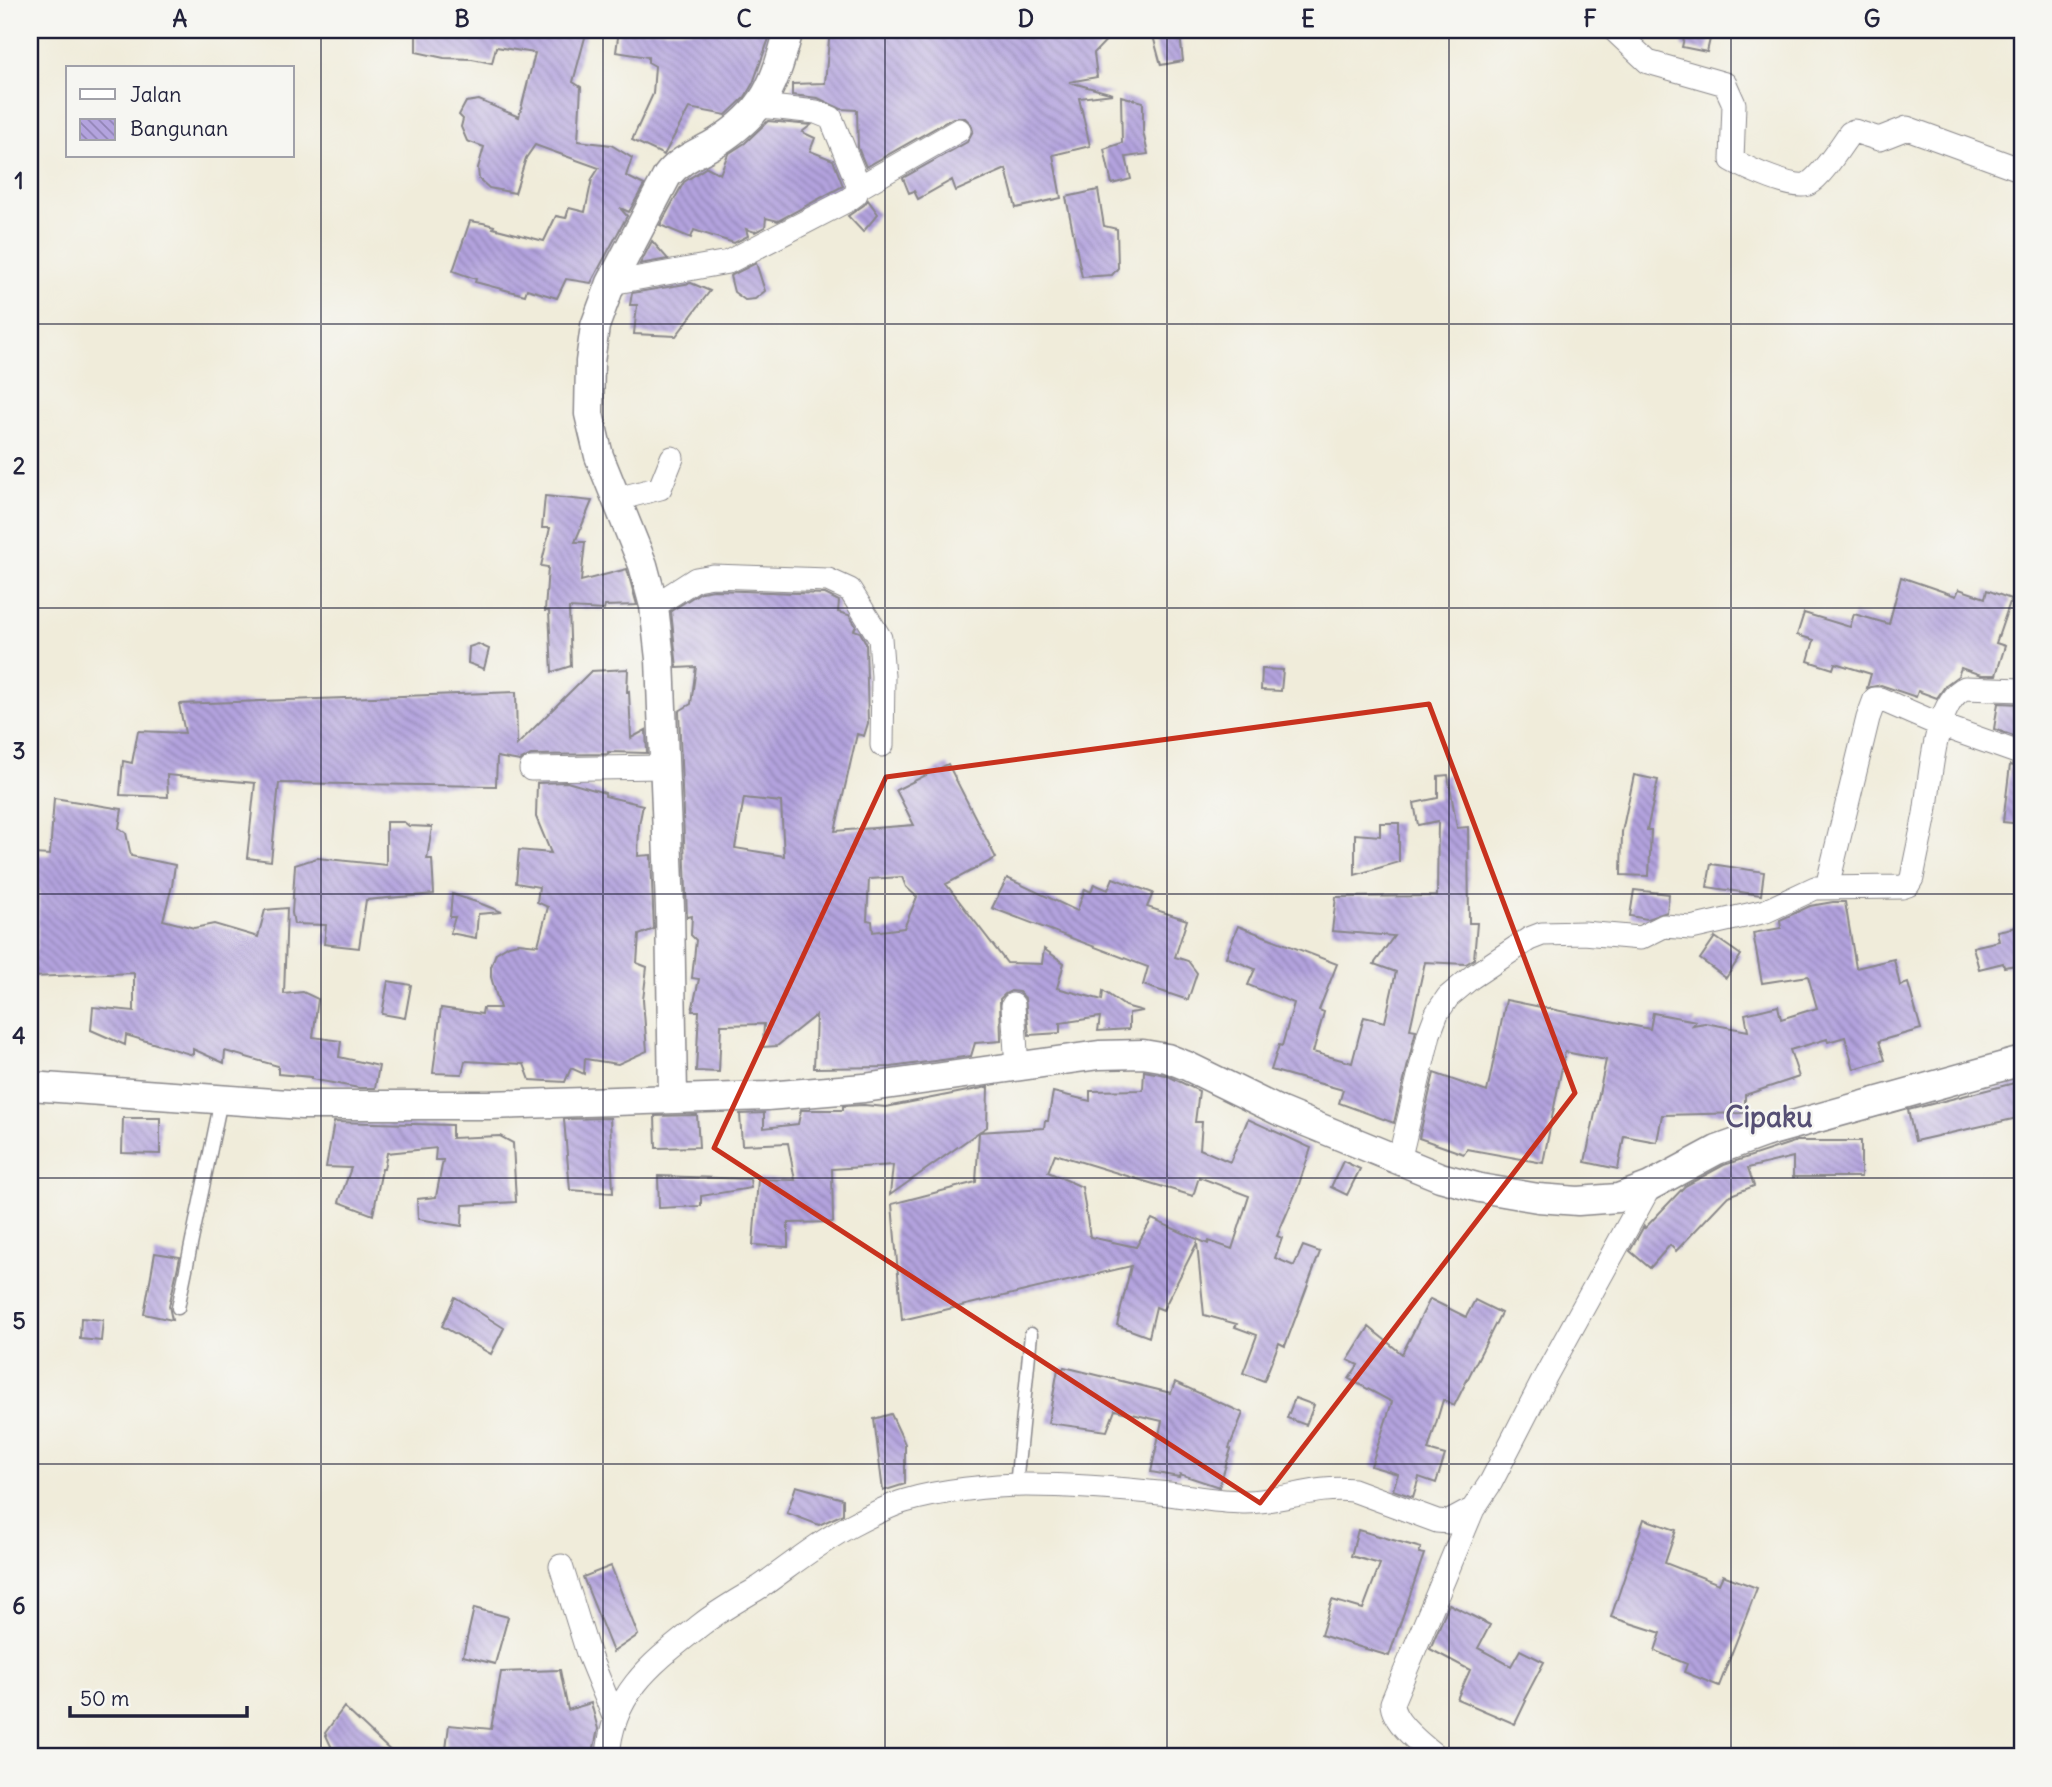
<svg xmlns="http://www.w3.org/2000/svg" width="2052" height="1787" font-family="Delius,sans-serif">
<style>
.building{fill:url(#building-back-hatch);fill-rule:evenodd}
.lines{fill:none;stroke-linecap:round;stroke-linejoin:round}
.service-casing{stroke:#89878a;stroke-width:15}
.minor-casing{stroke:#89878a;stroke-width:25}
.tertiary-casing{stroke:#89878a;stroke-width:31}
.service{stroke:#fff;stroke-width:12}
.minor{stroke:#fff;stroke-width:23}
.tertiary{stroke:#fff;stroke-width:28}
.marked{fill:none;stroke:#c8321e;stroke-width:5;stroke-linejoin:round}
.grid{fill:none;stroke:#22223b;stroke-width:2;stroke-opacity:0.55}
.labels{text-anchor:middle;stroke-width:5;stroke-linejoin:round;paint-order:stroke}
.quarter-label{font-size:28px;font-weight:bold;fill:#554f74;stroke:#f6f6f2}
.neatline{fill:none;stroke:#22223b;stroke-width:2.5}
.grid-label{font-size:23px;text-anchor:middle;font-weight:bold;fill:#22223b}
</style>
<defs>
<pattern id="building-back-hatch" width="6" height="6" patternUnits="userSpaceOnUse" patternTransform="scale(1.75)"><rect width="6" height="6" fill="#b3a3de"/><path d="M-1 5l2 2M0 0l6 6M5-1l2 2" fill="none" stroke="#9184b5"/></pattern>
</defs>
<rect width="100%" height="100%" fill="#f6f6f2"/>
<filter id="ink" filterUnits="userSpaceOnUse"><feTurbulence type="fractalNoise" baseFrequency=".0143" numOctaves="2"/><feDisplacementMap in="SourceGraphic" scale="14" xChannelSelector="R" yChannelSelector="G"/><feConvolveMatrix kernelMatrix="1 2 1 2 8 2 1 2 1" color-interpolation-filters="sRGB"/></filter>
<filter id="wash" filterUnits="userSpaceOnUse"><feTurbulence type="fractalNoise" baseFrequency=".00686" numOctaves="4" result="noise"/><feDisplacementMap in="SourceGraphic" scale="28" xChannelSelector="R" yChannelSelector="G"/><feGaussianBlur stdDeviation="1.57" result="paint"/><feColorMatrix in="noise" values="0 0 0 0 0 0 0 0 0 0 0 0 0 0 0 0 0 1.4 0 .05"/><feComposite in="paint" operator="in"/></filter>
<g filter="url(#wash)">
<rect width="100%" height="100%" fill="#f0ecda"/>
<g id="blocks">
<path class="building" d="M416,30h171l-14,52 8,5 -3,54 33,4 21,13 -6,18 18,9 -15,27 -9,-4 7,8 -36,67 -25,-4 -9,19 -30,-9 -2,6 -50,-13 1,-3 -23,-8 17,-50 13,2 11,3 -1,2 51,13 12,-25 10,2 3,-10 16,4 7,-33 7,-11 -64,-23 -9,13 -11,35 -26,-5 -10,-9 -1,-11 6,-21 -17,-6 -6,-14 2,-8 -4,-4 7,-13 13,-2 40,17 16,-64 -39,-6 -4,16 -20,-4 -28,-1 -28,-6z
M619,30h153l-19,53 -8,14 -19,18 -37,-7 -25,47 -32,-15 21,-46 2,-28 -7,-4v-5l-32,-5z
M830,30h286l-22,23 3,24 -28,5 44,12 -34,4 11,48 -37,9 8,43 -45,10 -10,-39 -50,22 -4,-11 -34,19 -4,-8 -5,2 -6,-15 64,-36 6,-11 -2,-7 -6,-6h-12l-87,49 -8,-19 -1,-38 -16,-1 -23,-11 -26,-3v-11l33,-1z
M1172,30l8,5 3,26 -22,4 -8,-29z
M1686,30h26l-5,22 -25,-5z
M1121,96l22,6v30l5,22 -22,3 5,22 -19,5 -8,-35 18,-6z
M768,121l43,4 -9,7 13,6 -5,13 23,9 10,26 -65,35 -12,-3 -1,9 -10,5 -9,-3 2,7 -14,7 -40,-13 -3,8 -31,-13 24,-43 23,-15 13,7 8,-20 17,-11z
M1098,190l6,36 13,3 1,39 -6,7 -30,2 -16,-80z
M868,200l10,14 -15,18 -15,-16 16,-11z
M652,241l16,18 -28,5z
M756,263l9,28 -10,8 -10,1 -11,-8 -4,-16z
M691,283l19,8 -34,45 -42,-2 3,-29h-7l2,-12z
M545,496l47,5 -17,41h10l-4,39 46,-12 10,36 -32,1 -1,4 -35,-2 2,58 -19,6 -3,-61h-4l3,-44 -7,-1 9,-38h-8z
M1901,577l55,19 3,-7 26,9 2,-8 24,9 -15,44 9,3 -9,29h-15l-20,-7 -3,8 -12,9 -9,13 -19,-7 -2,6 -35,-12 -14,3 4,-14 -36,-11 -2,6 -25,-8 6,-21 -17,-5 7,-22 46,14 4,-13 35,10z
M714,590l111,4 14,7 -1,11 11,3 7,11 -2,4 6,2 6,11 2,80 -4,13 -7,-2 -22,97 79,-6 -18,-35 52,-26 48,94 -50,26 61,79 35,1 2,-15 20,14 -7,25 45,12 1,-9 22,15 18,5 -14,2v16l-31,2 2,-14 -40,6v10l-31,2 -4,-37 -6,-6 -8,-1 -6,3 -5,5 1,42 -26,2 -4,13 -80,11 -77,1 2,-53 -39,31 -14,1 1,-23 -43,1 -2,47 -23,-1 3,-60h-7l7,-32 -7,-1 4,-38 -5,-5 1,-19 -5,1 -8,-206 12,-7 5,-37 -19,1 -6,-57 30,-19zM744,798l37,4 3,54 -49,-8zM902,877l4,10 11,10 -13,31 -31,4 -1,-11 -5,-1 2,-41z
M478,644l11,5 -5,20 -16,-6 1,-16z
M628,669l-1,23 2,-1 2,47 15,-8 1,23 -39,-1v2l-77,1 -11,6 -23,-4 -1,29 -217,-3 -8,78 -24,-3 8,-75 -88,-8 1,22 -48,-2 3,-34 9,2 6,-32 47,2 -6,-29 337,-12 1,53 74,-74z
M1262,669l21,1 -2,21 -20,-1z
M1998,703l24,1v35l-28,-10z
M2010,765l12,3v56l-19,-2z
M1448,775l9,53 11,-1 1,96h8l-3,36 -8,5 -41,-2 -15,67 6,1 -22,93 -55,-20 4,-13 -72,-20 8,-25 3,1 12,-43 -46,-18 7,-16 -29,-12 12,-31 99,38 -18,46 5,2 -11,40 39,11 12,-46 21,5 11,-50 -22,-8 20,-28 -62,-5 4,-34 101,-1 1,-75 -20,4 -4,-22 24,-5v-22z
M1634,775l24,5 -11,50h4l-2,46 -28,-1 1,-43z
M567,782l38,11v3l38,9 -4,20 -1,31 13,-1 2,53 1,21 -15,6 -2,28 10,4 -4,33 4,51 -29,13 -33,-5 -1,15 -13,-6 -6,14 -35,-2 -6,-16 -59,-3 -3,13 -29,-1 8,-65 41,6 1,-6h17l-9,-31v-10l5,-14 13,-8 9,-2 20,2 10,-38 -11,-5 2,-15 -23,-4 3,-33 32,3 -15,-36 1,-34z
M54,798l68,11 -3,19 7,5 5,23 44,9 -3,21 -9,34 31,8 20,-4 44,13 7,-27 22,-2 -3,86 19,-2 15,7 -5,38 28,4 -2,16 40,9 -4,22h-16l-48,-9v-2l-33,-3v-8l-53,-15 -1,12 -31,-14v6l-67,-20 -1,10 -34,-15 2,-23 41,4v-38l-104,4v-13l7,-18 2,-57 -9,1 3,-36 17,1z
M386,822h18l5,4 23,1 -5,32h5l2,35 -68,6 -7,48 -35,-4 2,-19 -32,-1 -2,-11 3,-48 22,-7 69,7z
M1380,823h19v39l-44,13v-41l25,2z
M1711,864l53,8 -3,23 -54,-8z
M1007,878l70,33 8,-22 6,3 3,-8 14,6 5,-12 40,15 -6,14 40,13 -12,37 13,4 9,12 -9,27 -45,-15 5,-18 -156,-59z
M1634,890l35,4 -2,18 -20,7 -17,-3z
M452,894l27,9 23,9 -24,2 -2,24 -26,-5 5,-16h-5z
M1833,902h12l11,66 38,-9 6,27 8,-3 13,46 -42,12 6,19 -31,9 -9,-32 -17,5 -1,-3 -37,11 9,27 -54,18v18l-83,2 -5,27 -33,-6 -6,33 -33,-7 21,-102 -41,-8 -22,111 -76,-14 -3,5 -45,-16 15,-65 53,19 19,-92 144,29 3,-16 43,8 -3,4 12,-2 43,8 -3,-17 33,-8 3,13 36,-11 -9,-32 -46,7 -9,-50 28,-5 -1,-8 30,-14z
M2022,926v38l-18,3 -1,-4 -24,6 -6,-22 26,-6 -2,-10z
M1715,937l26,18 -15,23 -26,-19z
M388,981l23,4 -6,33 -23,-4z
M1144,1071l22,4 33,16 -4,31h7l-2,27 30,13 18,-43 63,29 -14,42 -20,46 5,2 -7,20 19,8 9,-20 17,6 -35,94 -6,-3 -15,38 -21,-8 14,-38 -22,-8 2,-3 -33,-9 -7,-72 -34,67 -7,-3 -7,30 -32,-12 14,-59 -229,54 -10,-116 84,-22 3,-50 -89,63 3,-30 -61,4 1,53 -45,1v24l-35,-2 5,-66 37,1 -7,-37 -46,2 -2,-31 24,-1v15l34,-4 3,-14h42v-4l21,-1 22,2 102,-20 -1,40 -8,5 65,-4 1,-7h3l5,-29 37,9v-10l53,-1zM1055,1154l138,42 6,-19 50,19 -17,53 -23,-8 -1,3 -56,-25 -16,28 -46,-10 -8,-50 -34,-15z
M2022,1081v36l-107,24 -7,-31z
M697,1115l2,32 -43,1 -1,-32z
M123,1118h37v36l-38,-1z
M610,1118l3,75 -43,-3 -6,-71z
M334,1122l118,3v13l48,-2 13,7 3,59 -53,3 -1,21 -44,-7 -1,-20 19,-2 7,-37h-8l1,-12 -49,5 -3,16h-2l-9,46 -34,-13 12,-34 -25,-1z
M1797,1141h64v36h-68v-20l-45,11 6,18 -26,10 -52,55 -6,-6 -20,23 -20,-17 14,-25 1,2 40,-42 39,-21z
M1343,1161l17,8 -13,26 -16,-8z
M658,1176l92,3 1,9 -50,8v10l-42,2z
M155,1253l25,4 -11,49 3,14 -28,-6z
M455,1297l49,31 -13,26 -49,-28z
M1430,1299l36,18 9,-17 26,13 -47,93 -11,-6 -15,50 17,5 -9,28 -17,-6 -6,20 -20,-7 5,-16 -27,-8 21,-64 -43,-23 9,-14 -10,-5 21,-33 33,27z
M81,1318l22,2 -2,21 -21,-2z
M1064,1367l107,26 4,-11 68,31 -14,35 2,1 -12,38 -39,-13 -1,3 -28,-5 11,-51 -47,-11 -8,21 -59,-8 10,-54 4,1z
M1295,1398l19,7 -8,20 -19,-7z
M891,1414l14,30v40l-22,7 -9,-72z
M796,1486l47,13v15l-24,11 -32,-12z
M1644,1519l32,11 -11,33 54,21 4,-9 34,13 -38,98 -35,-14 3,-8 -32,-13 6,-18 -50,-16z
M1358,1530l63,18 -2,5 5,1 -35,102 -68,-21 11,-35 31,9 17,-45 -29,-8z
M611,1566l27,69 -25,17 -30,-75z
M1449,1604l41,21 -12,23 33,18 9,-16 24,12 -20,38 2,1 -11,23 -58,-25 13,-29 -40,-21z
M474,1608l34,9 -13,47 -32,-8z
M560,1670l8,40 23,-7 7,26 -6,28h-147l4,-32 42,4 10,-57z
M344,1707l53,50h-61l-11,-24z"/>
</g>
</g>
<g filter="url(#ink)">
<use href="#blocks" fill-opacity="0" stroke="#89878a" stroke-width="2"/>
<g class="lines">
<g class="service-casing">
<path id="service" d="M178,1308l43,-208
M1016,1486l15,-152"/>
</g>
<g class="minor-casing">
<path id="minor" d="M1614,30l34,32 77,22 9,20 -2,56c14,8 64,31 76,24 14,-8 32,-37 42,-51l4,-2 25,8 28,-11 115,42
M858,188l101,-58
M611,283l117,-21 120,-62 8,-6 2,-10 -27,-66 -15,-6 -55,-6
M617,499l43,-11 12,-30
M654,606l42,-27 17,-3 115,4 22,10 30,48 3,38 -1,69
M531,769l132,-2
M1827,887l41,-169 7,-19h5l60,26 82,29
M1013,1005l4,63
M1399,1161l30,-127 8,-21 11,-16 24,-20 57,-38 13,-5 42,-1 56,5 24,-12 27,2 75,-17 49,-23 87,-1 6,-2 4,-7c4,-22 9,-43 13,-64 5,-31 9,-113 40,-126l57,2
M561,1566l27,87 27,66
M608,1757c4,-66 46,-95 94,-133 18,-14 38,-25 58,-37 30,-21 59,-45 92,-62 17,-9 36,-19 53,-24 33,-10 87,-16 121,-16 47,0 96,4 143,9 25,3 49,8 74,8 37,1 72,-17 110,-12l84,31 12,1 24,-13 18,-27 54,-105 105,-191
M1437,1757c-14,-11 -45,-35 -45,-54l81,-194"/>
</g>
<g class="tertiary-casing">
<path id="tertiary" d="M30,1086l272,19h187l278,-9 97,-8 235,-33 44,-1 24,4 20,8 92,45 161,66 40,11 58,10 40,3 40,-3 32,-12 67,-36 47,-17 258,-72
M673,1097l-3,-189 -10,-249 -6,-53 -11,-41 -44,-109 -10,-42 1,-52 5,-36 16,-43 56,-107c13,-17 32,-23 50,-34 50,-32 57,-58 72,-112"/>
</g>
<use href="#service" class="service"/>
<use href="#minor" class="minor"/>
<use href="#tertiary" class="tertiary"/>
</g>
</g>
<path class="marked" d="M1429,704l146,389 -315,410 -546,-355 172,-371z"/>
<path class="grid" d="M321,30v1727M603,30v1727M885,30v1727M1167,30v1727M1449,30v1727M1731,30v1727M30,324h1992M30,608h1992M30,894h1992M30,1178h1992M30,1464h1992"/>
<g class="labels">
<g class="quarter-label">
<text x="1769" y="1127">Cipaku</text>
</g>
</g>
<rect width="2052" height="1787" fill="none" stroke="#f6f6f2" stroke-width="77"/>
<rect x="66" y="66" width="228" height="91" fill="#f6f6f2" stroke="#a1a1a9" stroke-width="2"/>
<rect x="80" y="89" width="35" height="10" fill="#ffffff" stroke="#a1a1a9" stroke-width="2"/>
<text x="130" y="102" font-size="21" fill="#22223b">Jalan</text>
<rect x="80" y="119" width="35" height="21" fill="url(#building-back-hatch)" stroke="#a1a1a9" stroke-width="2"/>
<text x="130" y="136" font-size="21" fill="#22223b">Bangunan</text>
<path d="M70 1706v10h177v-10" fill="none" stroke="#22223b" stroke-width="3.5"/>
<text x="80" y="1706" font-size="21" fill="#22223b" stroke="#f6f6f2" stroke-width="5" paint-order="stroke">50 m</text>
<rect x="38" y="38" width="1976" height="1710" class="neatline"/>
<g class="grid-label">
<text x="180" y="27">A</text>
<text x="462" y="27">B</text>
<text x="744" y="27">C</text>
<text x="1026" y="27">D</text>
<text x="1308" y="27">E</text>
<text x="1590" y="27">F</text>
<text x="1872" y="27">G</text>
<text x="19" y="189">1</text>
<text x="19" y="474">2</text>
<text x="19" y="759">3</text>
<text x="19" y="1044">4</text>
<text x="19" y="1329">5</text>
<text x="19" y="1614">6</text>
</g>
</svg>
